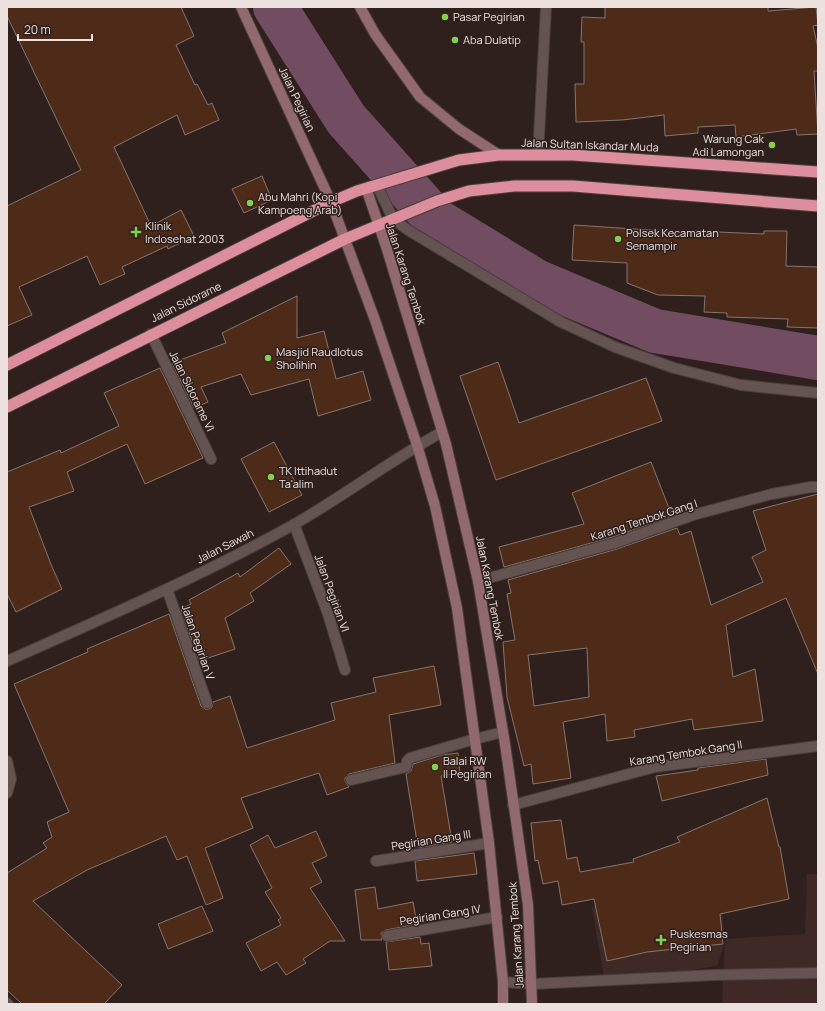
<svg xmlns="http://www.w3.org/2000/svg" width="825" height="1011" font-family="Manrope,sans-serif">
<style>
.built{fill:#3f2926}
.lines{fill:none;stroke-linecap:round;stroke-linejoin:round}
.river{stroke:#724d62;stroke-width:44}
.building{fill:#4d2b18;stroke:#85756c;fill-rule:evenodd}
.service-casing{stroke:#4a3e3c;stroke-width:12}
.minor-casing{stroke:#4a3e3c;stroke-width:12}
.secondary-casing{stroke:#4a3e3c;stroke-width:12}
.trunk-casing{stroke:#4a3e3c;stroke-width:13}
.service{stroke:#655351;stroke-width:10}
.minor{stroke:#655351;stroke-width:10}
.secondary{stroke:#91696e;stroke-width:10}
.trunk{stroke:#dc8e9d;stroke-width:11}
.poi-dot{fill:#84d04e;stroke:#2f201e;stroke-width:1.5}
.labels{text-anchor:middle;stroke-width:3;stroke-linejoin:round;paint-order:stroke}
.poi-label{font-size:11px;fill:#ece1df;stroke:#2f201e;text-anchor:start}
.street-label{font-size:11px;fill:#ece1df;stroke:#2f201e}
</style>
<rect width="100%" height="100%" fill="#2f201e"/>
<path class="built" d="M807,874h11v130h-96l3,-65 80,-5z
M720,887l4,44 -1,18 -6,17 -112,17 -13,-75 52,-12z"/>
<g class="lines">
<path class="river" d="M275,7l71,112 90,101 100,61 119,50 163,27"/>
</g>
<path class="building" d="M7,7h174l13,29 -18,9 19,40 2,-1 11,21 4,-2 7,17 -34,15 -8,-20 -63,32 37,79 30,-16 13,26 -26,13 -1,-3 -45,21 3,7 -25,11 -13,-29 -68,31 13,28 -25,11v-120l74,-36 -74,-154z
M605,7h163v4l48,-4 2,18 -5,1 5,22v23h-4l4,63 -21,1 -1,-6 -60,8 -1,-12 -37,2v6l-33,3 -1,-21 -42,5 -46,2 -1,-38h9v-42h-3l1,-25 23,1z
M262,176l10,24 -28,13 -12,-24z
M574,225l121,8v-2l69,3v-3h23l-1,35 32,1v61l-31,-1 1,-8 -61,-2v-4l-23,-1 1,-16 -47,-1 -31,-12v-20l-55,-3z
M297,296v42l27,-7 12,48 27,-8 8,29 -53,16 -9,-37 -58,16 -10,-21 -40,13 7,15 -14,6 -22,-45 54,-20 -4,-10z
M498,362l21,61 127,-45 16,43 -166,59 -36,-104z
M160,368l43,90 -58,26 -18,-40 -60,28 7,19 -45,16 23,60 10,22 -46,23 -9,-18v-122l53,-22 1,3 58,-27 -15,-33z
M274,442l28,53 -33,17 -28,-53z
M651,462l21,54 -59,21 -109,30 -5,-20 85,-23 -12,-31z
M818,494v180l-32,-76 -60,27 7,52 22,-8 8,52 -69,9 -2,-11 -58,11 1,7 -28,4 -2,-27 -42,8 8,56 -38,6 -2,-20 -7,2 -17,-69 -4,-55 12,-2 -8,-46 4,-1 -3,-13 109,-31 60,-21 3,7 11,-4 20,74 52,-23 -11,-25 14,-7 -13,-39zM587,648l2,49 -55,9 -6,-51z
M279,548l12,16 -41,29 4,8 -29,17 10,31 -36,12 -18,-52 10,-5 -2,-4 49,-27 2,4z
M169,614l32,92 4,3h4l3,-2 1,-5 17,-6 17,52 88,-28 -4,-17 45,-11 -3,-14 61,-12 7,39 -52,10 6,48 -46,11 -4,4v3l4,6 -22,8 -8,-22 -78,25 12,30 -48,20 18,50 -17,7 -19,-49 -10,4 -11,-24 -79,34 -54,31 89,84 -18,19h-82l-15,-14v-117l40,-25 -4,-5 9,-6 -5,-15 22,-10 -55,-128 74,-32 -1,-3z
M458,753l2,20 -19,3 11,66 -34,6 -12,-74 5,-3 2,-7 29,-9z
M766,759l2,16 -106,26 -6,-25 42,-6v-2z
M767,798l12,49h1l9,52 -69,15 3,30 -76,8 -40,9 -13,-62 -32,6 -4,-24 -15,3 -5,-24 -3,1 -4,-38 30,-3 6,39 10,-2 3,15 54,-10 -1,-3 47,-17 -3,-5z
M316,831l11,25 -15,7 10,19 -12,6 35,53h-15l-27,18 3,4 -20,12 -9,-13 -16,9 -15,-28 35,-18 -3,-5 3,-2 -16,-26 7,-4 -22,-43 18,-10 7,13z
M474,853l3,21 -60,7 -2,-20z
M375,887l3,22 35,-7 4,22 -31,6 -5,3 1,7h-21l-6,-50z
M202,906l11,25 -45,18 -10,-25z
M420,937l1,7 8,-1 3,23 -43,4 -3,-28z"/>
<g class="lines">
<g class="service-casing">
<path id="service" d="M7,761l4,18 -4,14
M503,982l29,2 182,-9 104,-2
M7,1003l1,1"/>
</g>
<g class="minor-casing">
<path id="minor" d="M538,155l8,-148
M377,185l16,34 15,11 153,92 54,25 59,21 67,17 77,8
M151,334l60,125
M294,524l34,90 17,56
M478,581l137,-38 78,-28 79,-21 39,-7h7
M167,589l40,114
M7,661c97,-43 194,-85 286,-136 51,-29 98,-65 149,-93
M351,780l55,-13 1,-6 3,-3 65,-19 28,-7
M513,805l142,-38 163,-21
M376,861l113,-18
M387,936l110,-19"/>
</g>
<g class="secondary-casing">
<path id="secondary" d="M241,7l90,195 44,118 42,125 18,61 22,102 32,235 14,139v22
M360,7l15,27 45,63 39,32 40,26
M366,188l20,58 60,198 32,137 27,163 23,161 4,99"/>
</g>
<g class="trunk-casing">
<path id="trunk" d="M7,365l324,-163 26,-11 102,-31 40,-5h74l245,17
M7,407l338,-168 92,-38 32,-10 45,-5h59l245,20"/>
</g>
<use href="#service" class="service"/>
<use href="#minor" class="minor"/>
<use href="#secondary" class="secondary"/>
<use href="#trunk" class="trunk"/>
</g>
<g class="poi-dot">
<circle cx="445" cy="17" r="4"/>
<circle cx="455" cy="40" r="4"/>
<circle cx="772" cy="145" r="4"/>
<circle cx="250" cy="203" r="4"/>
<path d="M134 226h4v4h4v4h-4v4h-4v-4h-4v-4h4z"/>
<circle cx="618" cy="239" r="4"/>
<circle cx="268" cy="358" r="4"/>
<circle cx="271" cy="477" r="4"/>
<circle cx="435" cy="767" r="4"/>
<path d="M659 934h4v4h4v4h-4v4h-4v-4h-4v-4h4z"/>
</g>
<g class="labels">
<g class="poi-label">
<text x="453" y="21">Pasar Pegirian</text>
<text x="463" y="44">Aba Dulatip</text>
<text x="764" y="143" text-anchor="end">Warung Cak<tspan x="764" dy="13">Adi Lamongan</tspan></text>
<text x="258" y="201">Abu Mahri (Kopi<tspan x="258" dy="13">Kampoeng Arab)</tspan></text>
<text x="145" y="230">Klinik<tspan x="145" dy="13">Indosehat 2003</tspan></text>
<text x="626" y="237">Polsek Kecamatan<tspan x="626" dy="13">Semampir</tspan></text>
<text x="276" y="356">Masjid Raudlotus<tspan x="276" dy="13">Sholihin</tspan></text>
<text x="279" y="475">TK Ittihadut<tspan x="279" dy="13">Ta'alim</tspan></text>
<text x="443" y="765">Balai RW<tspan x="443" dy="13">II Pegirian</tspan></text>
<text x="670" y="938">Puskesmas<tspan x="670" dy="13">Pegirian</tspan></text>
</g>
<g class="street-label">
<text transform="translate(297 99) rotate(65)" y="4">Jalan Pegirian</text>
<text transform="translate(590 145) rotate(2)" y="4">Jalan Sultan Iskandar Muda</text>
<text transform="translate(406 274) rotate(72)" y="4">Jalan Karang Tembok</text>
<text transform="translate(186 302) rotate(-26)" y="4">Jalan Sidorame</text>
<text transform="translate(192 391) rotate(64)" y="4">Jalan Sidorame VI</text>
<text transform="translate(644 520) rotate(-18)" y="4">Karang Tembok Gang I</text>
<text transform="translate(225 546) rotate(-27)" y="4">Jalan Sawah</text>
<text transform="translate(490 588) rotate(79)" y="4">Jalan Karang Tembok</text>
<text transform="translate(332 593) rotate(70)" y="4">Jalan Pegirian VI</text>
<text transform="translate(198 642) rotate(71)" y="4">Jalan Pegirian V</text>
<text transform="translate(686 753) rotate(-9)" y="4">Karang Tembok Gang II</text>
<text transform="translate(431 840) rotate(-9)" y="4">Pegirian Gang III</text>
<text transform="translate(440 915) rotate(-9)" y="4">Pegirian Gang IV</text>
<text transform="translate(516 935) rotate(-94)" y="4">Jalan Karang Tembok</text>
</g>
</g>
<rect width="825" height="1011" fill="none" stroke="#ece1df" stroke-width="16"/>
<path d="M18 34v6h74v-6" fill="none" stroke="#ece1df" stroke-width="2"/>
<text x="24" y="34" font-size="12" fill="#ece1df" stroke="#2f201e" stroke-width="3" paint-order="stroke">20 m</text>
</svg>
